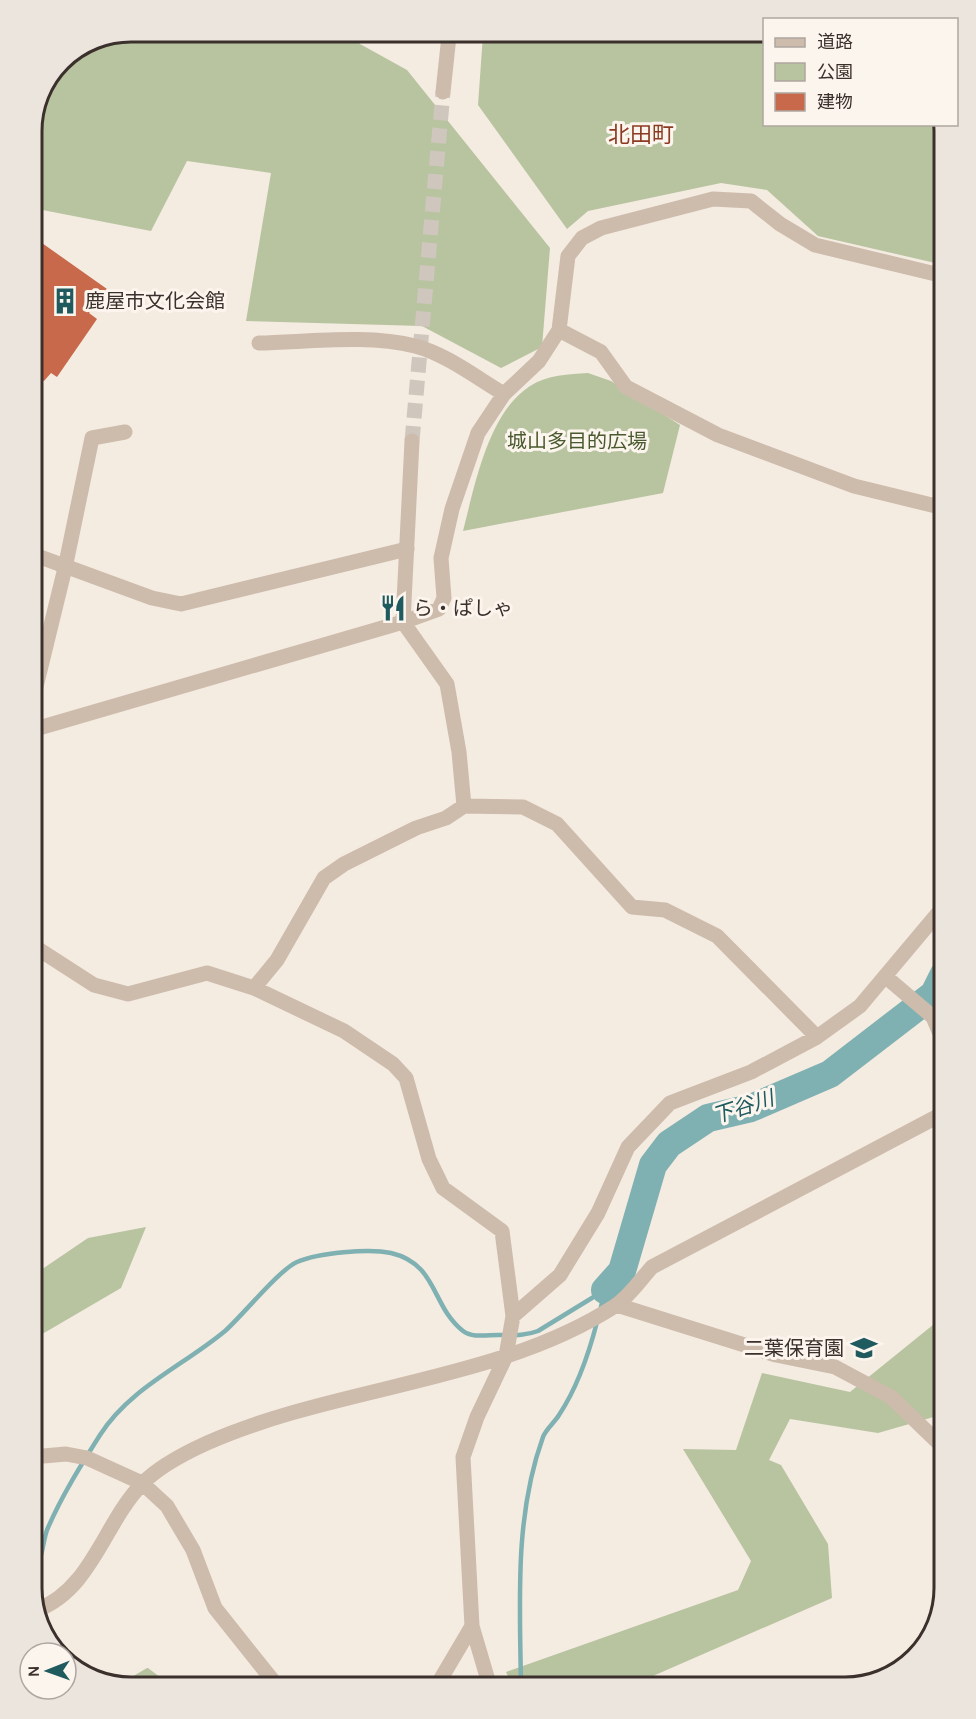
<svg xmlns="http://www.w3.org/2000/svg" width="976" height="1719" font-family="Karla,'Noto Sans JP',sans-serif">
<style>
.green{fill:#b8c4a0}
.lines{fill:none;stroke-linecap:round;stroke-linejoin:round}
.stream{stroke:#7fb0b2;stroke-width:4.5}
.river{stroke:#7fb0b2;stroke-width:28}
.building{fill:#c8694b}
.tertiary-tunnel{stroke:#cfc6bd;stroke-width:15;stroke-dasharray:15 8;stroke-linecap:butt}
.minor{stroke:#cdbbac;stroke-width:15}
.tertiary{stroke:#cdbbac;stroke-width:15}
.labels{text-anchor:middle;stroke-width:6;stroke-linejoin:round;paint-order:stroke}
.poi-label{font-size:20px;fill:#3b302b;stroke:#fbf5ee;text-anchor:start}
.park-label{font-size:20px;fill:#4a5a2e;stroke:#fbf5ee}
.water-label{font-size:21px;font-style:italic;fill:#1f5a5e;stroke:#fbf5ee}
.quarter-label{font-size:22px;fill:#8c3b22;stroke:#fbf5ee}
.rim{fill:none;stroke:#3b302b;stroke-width:3}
</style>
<rect width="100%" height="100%" fill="#f4ebe1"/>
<path class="green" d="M764,33v91l179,1 1,140 -126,-29 -51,-46 -46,-7 -133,28 -21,18 -89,-124 5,-70z
M355,36l5,8 47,26 143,178 -8,99 -41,21 -79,-42 -176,-5 25,-148 -84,-12 -36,70 -119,-23v-83l29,-65 32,-21z
M588,373l23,8 69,44 -17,68 -200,38c12,-46 25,-118 67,-145 17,-11 39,-12 58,-13z
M146,1227l-25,61 -89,52v-64l56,-38z
M944,1316v98l-66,19 -88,-14 -21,41 12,5 47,79 4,54 -186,81 7,8h-140l-7,-15 232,-82 13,-29 -68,-112 53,1 26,-77 88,19z
M148,1668l25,19 -55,-2 29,-17z"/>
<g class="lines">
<path class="stream" d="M600,1311l5,-21
M32,1572c11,-10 10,-28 15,-42 14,-33 34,-65 53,-95 30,-47 83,-69 125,-104 18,-16 54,-61 72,-69 21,-9 72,-14 94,-9 47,11 40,53 72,78 9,7 24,4 35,4 14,0 27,1 40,-4l67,-41
M521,1687c-1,-83 -7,-170 22,-250 3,-8 11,-14 16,-22 18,-27 30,-62 38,-93"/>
<path class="river" d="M605,1290l17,-19 31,-106 16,-21 39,-26 43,-10 79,-34 104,-80 10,-20"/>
</g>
<path class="building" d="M32,236l75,53 -18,24 8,6 -40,58 -6,-4 -7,8 -12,-8z"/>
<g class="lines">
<path class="tertiary-tunnel" d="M412,441l31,-349"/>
<path class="minor" d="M559,330l42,22 25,35 92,48 136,51 90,22
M259,343c48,-1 110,-9 156,3 31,8 62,32 89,48
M32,554l120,44 29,6 226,-55
M464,806l-5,-54 -12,-68 -44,-62 36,-13 5,-11 -3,-40 11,-49 26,-76 26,-39 35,-33 20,-31 9,-74 14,-18 19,-10 112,-29 38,2 29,23 35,21 129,31
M32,945l62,40 34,9 79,-21 47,15 90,43 49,33 13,14 23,81 14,29 59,43 11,85 -7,40 -29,61 -14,40 9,169 18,61
M886,977l47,40 11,26
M254,988l23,-28 47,-82 20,-14 72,-36 30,-10 18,-12 59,1 34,17 75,83 33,3 52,26 100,101
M617,1305l159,50 59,12 56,30 53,51
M513,1316l47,-41 38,-62 30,-66 42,-44 81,-31 66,-35 43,-31 84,-100
M32,1457l34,-3 21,4 55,25 25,23 26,44 22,58 63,79
M37,1610c55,-21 67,-87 105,-126 17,-18 43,-31 65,-41 128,-57 291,-61 408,-137 14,-9 26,-27 37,-39l292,-154
M436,1687l36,-61"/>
<path class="tertiary" d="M443,92l6,-56
M32,703l33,-135 27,-130 33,-6
M32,730l371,-108 9,-181"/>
</g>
<defs>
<g id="building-bare" transform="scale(2.07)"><path d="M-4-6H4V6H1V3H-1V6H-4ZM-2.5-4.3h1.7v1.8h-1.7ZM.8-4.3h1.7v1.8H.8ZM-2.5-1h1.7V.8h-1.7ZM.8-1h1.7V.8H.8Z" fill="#1f5a5e" stroke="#fbf5ee" stroke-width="2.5" paint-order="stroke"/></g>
<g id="restaurant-bare" transform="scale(2.07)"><path d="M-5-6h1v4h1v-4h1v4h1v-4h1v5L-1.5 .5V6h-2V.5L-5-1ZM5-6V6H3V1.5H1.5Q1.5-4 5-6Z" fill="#1f5a5e" stroke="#fbf5ee" stroke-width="2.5" paint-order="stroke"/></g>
<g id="school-bare" transform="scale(2.07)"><path d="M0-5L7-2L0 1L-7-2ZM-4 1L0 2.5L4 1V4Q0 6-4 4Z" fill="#1f5a5e" stroke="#fbf5ee" stroke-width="2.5" paint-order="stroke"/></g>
</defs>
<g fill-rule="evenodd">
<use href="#building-bare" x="65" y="301"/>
<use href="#restaurant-bare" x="393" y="608"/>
<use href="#school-bare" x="864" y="1348"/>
</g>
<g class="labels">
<g class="poi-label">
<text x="85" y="308">鹿屋市文化会館</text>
<text x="413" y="615">ら・ぱしゃ</text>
<text x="844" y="1355" text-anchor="end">二葉保育園</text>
</g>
<g class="park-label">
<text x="577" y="448">城山多目的広場</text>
</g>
<g class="water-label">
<text transform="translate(743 1107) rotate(-18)" y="7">下谷川</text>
</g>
<g class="quarter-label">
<text x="641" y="142">北田町</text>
</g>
</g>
<path d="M0 0H976V1719H0ZM131 42H845A89 89 0 0 1 934 131V1588A89 89 0 0 1 845 1677H131A89 89 0 0 1 42 1588V131A89 89 0 0 1 131 42Z" fill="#ece5de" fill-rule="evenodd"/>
<path class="rim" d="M131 42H845A89 89 0 0 1 934 131V1588A89 89 0 0 1 845 1677H131A89 89 0 0 1 42 1588V131A89 89 0 0 1 131 42Z"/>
<rect x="763" y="18" width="195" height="108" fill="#fbf5ee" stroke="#aea6a0" stroke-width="1.5"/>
<rect x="775" y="38" width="30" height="9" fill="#cdbbac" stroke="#aea6a0" stroke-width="1.5"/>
<text x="817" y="48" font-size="18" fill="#3b302b">道路</text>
<rect x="775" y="63" width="30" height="18" fill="#b8c4a0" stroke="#aea6a0" stroke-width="1.5"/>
<text x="817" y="78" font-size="18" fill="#3b302b">公園</text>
<rect x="775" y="93" width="30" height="18" fill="#c8694b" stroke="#aea6a0" stroke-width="1.5"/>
<text x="817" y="108" font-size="18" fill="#3b302b">建物</text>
<g transform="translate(48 1671) rotate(269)"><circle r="28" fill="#fbf5ee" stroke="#aea6a0" stroke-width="1.5"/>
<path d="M0-4.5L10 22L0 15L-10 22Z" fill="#1f5a5e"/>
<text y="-9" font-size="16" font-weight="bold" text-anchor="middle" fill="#3b302b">N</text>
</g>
</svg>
